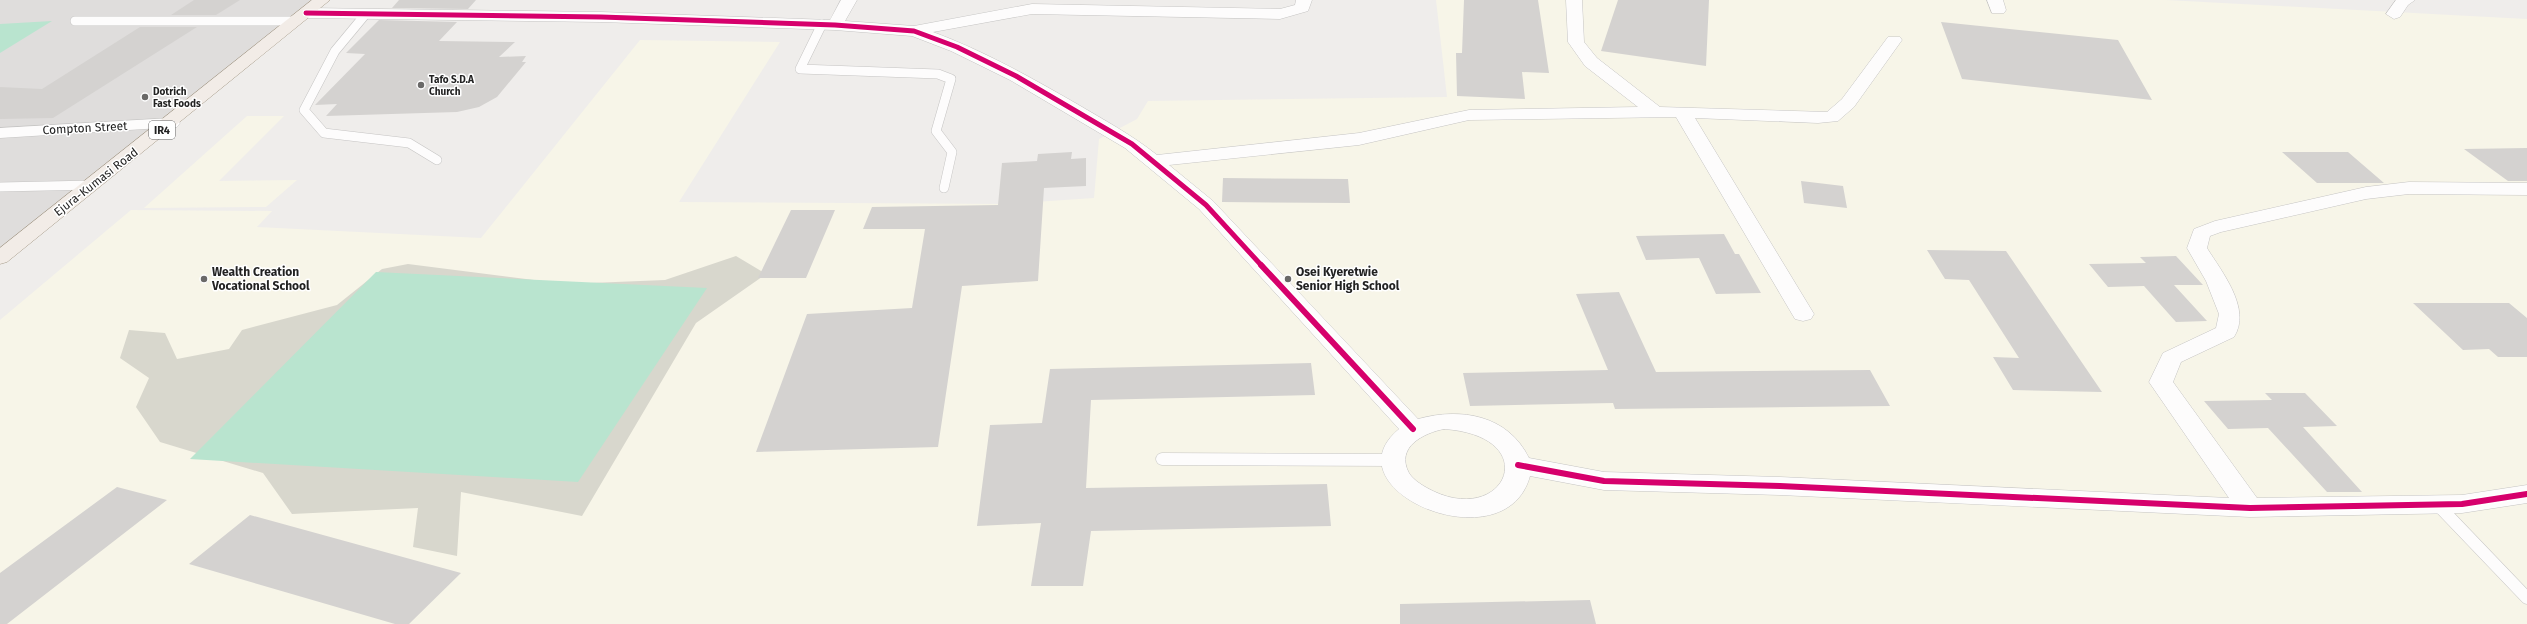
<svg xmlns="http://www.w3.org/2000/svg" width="2527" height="624" font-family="'Fira Sans',sans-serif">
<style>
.residential{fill:#dfdddc}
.education{fill:#f7f5e8}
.construction{fill:#d8d7cd}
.pitch{fill:#b9e4cf}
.building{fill:#d4d2d0}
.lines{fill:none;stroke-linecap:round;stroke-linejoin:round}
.lane-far1-casing{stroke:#c5c4c3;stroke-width:10}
.lane-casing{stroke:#c5c4c3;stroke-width:13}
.street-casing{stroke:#c5c4c3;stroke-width:1}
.primary-casing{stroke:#a59a88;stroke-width:1}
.lane-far1{stroke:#fdfcfc;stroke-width:9}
.lane{stroke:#fdfcfc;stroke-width:12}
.street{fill:#fdfcfc;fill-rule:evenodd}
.primary{fill:#f2ece7;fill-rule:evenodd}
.cycleway-far1-casing{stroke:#fff;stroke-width:7}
.cycleway-casing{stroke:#fff;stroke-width:9}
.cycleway-far1{stroke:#d6006c;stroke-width:5}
.cycleway{stroke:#d6006c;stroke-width:6}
.poi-dot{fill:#6a6968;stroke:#fff;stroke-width:1.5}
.labels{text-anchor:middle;stroke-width:3;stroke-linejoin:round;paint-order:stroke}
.far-poi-label{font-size:10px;font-weight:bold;fill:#222;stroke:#fff;text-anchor:start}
.shield{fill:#fff;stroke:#646464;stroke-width:1}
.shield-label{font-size:11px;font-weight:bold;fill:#222}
.street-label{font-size:12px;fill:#222;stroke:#fff}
.poi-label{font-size:12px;font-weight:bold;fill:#222;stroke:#fff;text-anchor:start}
</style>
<rect width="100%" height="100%" fill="#efedeb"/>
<path class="residential" d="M0,0h313l-208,169 -105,79z"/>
<path class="education" d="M1436,0h730l361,19v605h-2527v-304l131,-110 141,1 -15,16 224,11 159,-198 140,2 -101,160 326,2 89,-6 5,-59 38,-20 11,-18 299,-4z
M247,116h37l-65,65 78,-1 -31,27 -122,1z"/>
<path class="construction" d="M736,256l30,18 -70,49 -114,193 -121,-24 -4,64 -44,-9 5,-39 -126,6 -29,-41 -103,-31 -24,-35 13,-29 -29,-20 9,-28 36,3 12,26 52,-10 13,-19 95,-25 45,-36 26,-5 158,20 99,-4z"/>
<path class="pitch" d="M52,21l-52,32v-29z
M376,272l331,16 -129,194 -388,-23z"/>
<path class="building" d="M194,0h46l-24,15h-45z
M399,0h77l-8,9 -76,-1z
M1464,0h74l11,73 -27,-1 3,27 -68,-3 -1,-43h6z
M1618,0h91l-3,66 -105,-15z
M379,20l78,2 -18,19 76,1 -16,15 27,-1 -4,6h4l-29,35 -18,10 -22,5 -131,4 11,-12 -22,1 50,-51 -19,-1z
M1941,22l177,18 34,60 -190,-21z
M140,27h57l-144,91 -53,1v-32l42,2z
M2527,148v33h-19l-44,-32z
M1072,152l-1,7 15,-1v28l-42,2 -6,93 -76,5 -24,161 -182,5 51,-138 105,-6 13,-79h-62l9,-22 126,-2 4,-42 35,-2 1,-7z
M2282,152h66l36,31h-67z
M1223,178l125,1 2,24 -128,-1z
M1801,181l42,5 4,22 -43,-5z
M791,210h44l-29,68h-48z
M1724,234l11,20h4l22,39 -45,1 -17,-36 -53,2 -10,-24z
M1927,250l79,1 96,141 -89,-2 -20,-33 26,1 -50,-78 -24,-1z
M2176,256l27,29h-29l33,36 -31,1 -32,-36 -36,1 -19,-23 57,-1 -6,-6z
M1619,292l37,80 214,-2 20,36 -275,3 -2,-6 -143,3 -7,-33 145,-3 -32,-76z
M2413,303h96l18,15v39h-29l-9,-8 -26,1z
M1311,363l4,32 -224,5 -5,88 241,-4 4,42 -240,5 -8,55h-52l10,-63 -64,3 13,-101 52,-2 8,-54z
M2265,393h40l32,33 -34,1 59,65h-35l-59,-64 -40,1 -24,-28 68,-1z
M117,487l50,13 -160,124h-7v-51z
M250,515l211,58 -52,51h-14l-206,-60z
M1590,600l6,24h-196v-20z"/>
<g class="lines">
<g class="lane-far1-casing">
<path id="lane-far1" d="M364,16l-29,35 -31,59 20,23 85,10 28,17
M75,21h221
M822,24l-22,45 138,5 13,5 -15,52 16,21 -8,36
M0,187l93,-2"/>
</g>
<g class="lane-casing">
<path id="lane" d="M1162,459l231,1
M2437,504l90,94"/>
</g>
<g class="street-casing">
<path id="street" d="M841,0h16l-12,21 69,5 118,-22 248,5 15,-4 1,-5h16l-4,11 -28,8 -248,-5 -99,18c51,19 97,45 144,72 27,16 55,31 80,51l202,-22 110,-23 169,-3 -53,-41 -17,-24 -2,-42h16l2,42 13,16 63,49 167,5 15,-13 46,-62h12l2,3 -48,67 -16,14 -20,2 -123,-5 119,196 -3,5 -8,2 -8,-2 -3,-5 -116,-197 -207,3 -110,25 -190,20 44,36 205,218c43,-12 90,-4 111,39l75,14 176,5 449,21 -80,-116 14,-29 53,-25 3,-14 -13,-33 -19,-33 7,-19 21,-8 151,-34 43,-5 118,1v12l-118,-1 -43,5 -145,33 -11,4 -3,12c15,24 45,61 27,89l-53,25 -8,20 84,116 205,-3 65,-10v18l-65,10 -212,4 -470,-22 -176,-5 -74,-14c-24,90 -205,14 -131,-47l-200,-220 -74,-61 -115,-68 -59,-29 -39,-15 -77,-6 -234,-8 -295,-4 -8,-5 8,-5 295,4 229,8zM1444,429c101,7 62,97 -11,62 -8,-4 -19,-10 -24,-18 -14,-26 15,-40 35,-44z
M1987,0h16l3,10 -2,3h-12z
M2396,0h19l-7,5 -8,12 -6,2 -8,-5z
M171,118l6,1 3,4 -3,4 -177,11v-10z"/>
</g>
<g class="primary-casing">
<path id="primary" d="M312,0h18l-323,262 -7,2v-16z"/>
</g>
<use href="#lane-far1" class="lane-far1"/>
<use href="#lane" class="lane"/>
<use href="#street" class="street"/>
<use href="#primary" class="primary"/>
<g class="cycleway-far1-casing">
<path id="cycleway-far1" d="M306,13l295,4 234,8 79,6 43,16 59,29 116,68 74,61 56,61"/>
</g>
<g class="cycleway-casing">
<path id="cycleway" d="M1261,265l152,164
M1518,465l86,16 176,5 470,22 212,-4 65,-10"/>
</g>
<use href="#cycleway-far1" class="cycleway-far1"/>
<use href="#cycleway" class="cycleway"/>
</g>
<g class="poi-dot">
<circle cx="421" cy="85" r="4"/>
<circle cx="145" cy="97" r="4"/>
<circle cx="204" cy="279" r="4"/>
<circle cx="1288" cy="279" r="4"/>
</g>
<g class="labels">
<g class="far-poi-label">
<text x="429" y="83">Tafo S.D.A<tspan x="429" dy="12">Church</tspan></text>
<text x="153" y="95">Dotrich<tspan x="153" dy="12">Fast Foods</tspan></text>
</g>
<rect class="shield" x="149" y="121" width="26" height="18" rx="3"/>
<g class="shield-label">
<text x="162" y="134">IR4</text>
</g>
<g class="street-label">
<text transform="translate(85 128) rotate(-3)" y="4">Compton Street</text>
<text transform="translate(96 182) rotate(-38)" y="4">Ejura-Kumasi Road</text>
</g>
<g class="poi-label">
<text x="212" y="276">Wealth Creation<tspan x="212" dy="14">Vocational School</tspan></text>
<text x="1296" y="276">Osei Kyeretwie<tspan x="1296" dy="14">Senior High School</tspan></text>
</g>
</g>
</svg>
